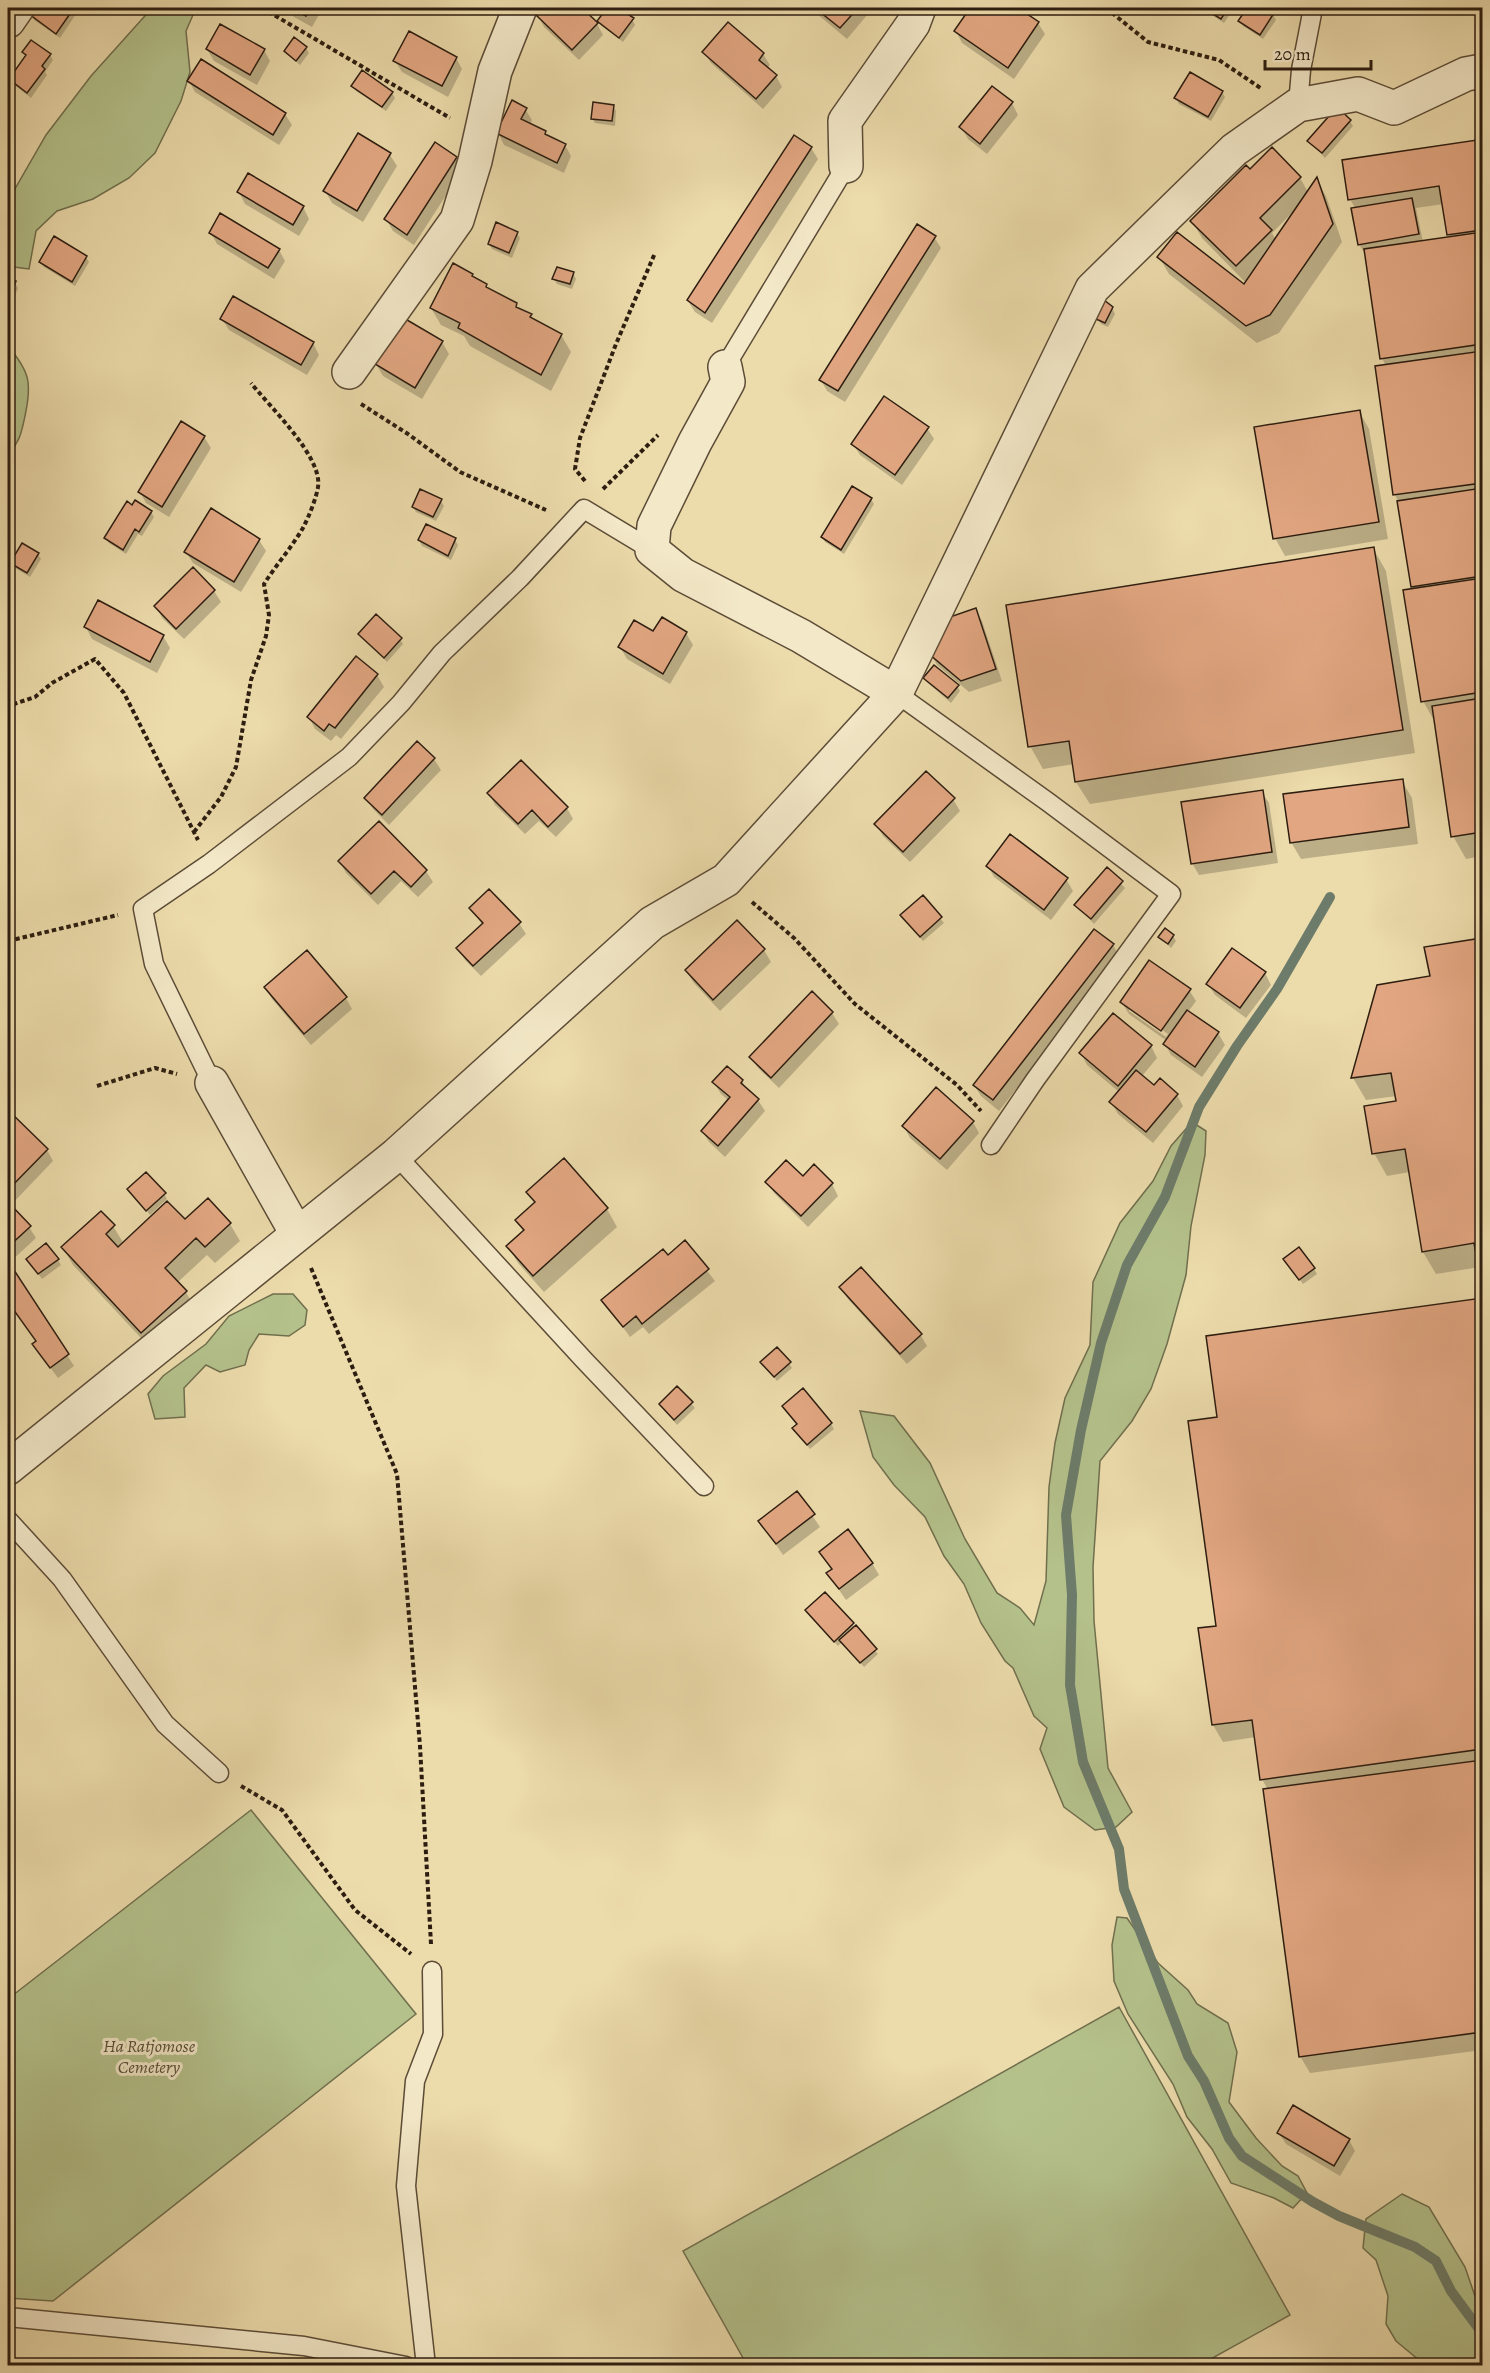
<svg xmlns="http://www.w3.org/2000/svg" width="1490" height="2373" font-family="Alegreya,serif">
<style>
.green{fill:#b4c18b;stroke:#706f4e;stroke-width:1.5}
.shadow{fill:#0003;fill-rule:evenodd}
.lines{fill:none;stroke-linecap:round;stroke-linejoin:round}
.stream{stroke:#6d7c6a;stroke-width:10}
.building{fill:#e2a782;stroke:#2c1d10;stroke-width:1.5}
.service-casing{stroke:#5c4c37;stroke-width:21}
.minor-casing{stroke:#5c4c37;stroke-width:36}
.path{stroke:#2c1d10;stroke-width:4;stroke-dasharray:4.5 3;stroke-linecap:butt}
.service{stroke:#f3e8c8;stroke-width:18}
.minor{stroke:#f3e8c8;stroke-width:33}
.labels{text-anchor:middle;stroke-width:6;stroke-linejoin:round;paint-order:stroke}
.park-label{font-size:18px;font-style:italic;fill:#554e35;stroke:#f3e8c8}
</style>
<rect width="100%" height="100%" fill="#ecdbab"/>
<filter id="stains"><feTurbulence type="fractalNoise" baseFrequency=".00333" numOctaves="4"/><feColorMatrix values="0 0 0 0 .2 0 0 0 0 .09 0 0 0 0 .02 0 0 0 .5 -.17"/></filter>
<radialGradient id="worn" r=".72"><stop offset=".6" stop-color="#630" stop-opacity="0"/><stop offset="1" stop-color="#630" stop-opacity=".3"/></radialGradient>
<path class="green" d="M152,8h44l-10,23 4,41 -9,29 -26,52 -26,25 -36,21 -36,12 -21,20 -7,38 -15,-2 -6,-19v-47l38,-66 45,-59z
M8,346c22,26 24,37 17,70 -4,19 -5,24 -17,39z
M1192,1122l14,9 -1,24 -14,71 -5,49 -19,69 -16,45 -19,32 -32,40 -7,106 1,54 14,147 24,44 -16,15 -21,3 -31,-23 -24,-58 7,-21 -13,-12 -21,-48 -8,-7 -24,-38 -17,-39 -20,-28 -19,-39 -31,-32 -21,-28 -13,-46 34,5 36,47 35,76 32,54 23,15 14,17 12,-44 3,-94 6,-44 10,-45 25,-53 3,-63 27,-59 33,-42 18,-35z
M273,1294h20l14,16 -2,15 -16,11 -30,-2 -10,16 -4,15 -25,7 -14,-7 -22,23 1,29 -30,2 -7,-25 15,-18 43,-32 23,-28z
M251,1810l165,204 -363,287 -45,-3v-299z
M1117,1917l10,1 31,45 30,27 9,14 31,19 9,29 -8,50 27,36 26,28 16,10 9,17 -14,15 -19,-10 -43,-15 -19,-34 -25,-32 -14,-33 -45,-70 -14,-33 -2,-36z
M1119,2007l171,308 -90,50h-453l-64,-114z
M1402,2194l27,13 36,60 11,32 3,17 -1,49h-53l-29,-24 -10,-17 2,-28 -12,-36 -13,-12 3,-29z"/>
<path class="shadow" d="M36,8h44l-20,30 -26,-18 -3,-5z
M278,8h45l-11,19z
M545,8h41l3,6 -1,2 9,8 6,11 -24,25 -35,-33 -6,-12z
M609,8h7l16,11 3,6 -12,17 -21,-16 -3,-5z
M810,8h63l-26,31z
M972,8h43l23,15 7,11 -31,45 -52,-36 -6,-12z
M1204,8h30l-10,15 -17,-11z
M1249,8h14l10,6 3,6 -13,19 -20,-13 -3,-5z
M306,48l3,5 -9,12 -14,-13z
M207,49l57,1 6,11 -13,24 -43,-24z
M24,52l26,3 3,5 -8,12 2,3 -16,23 -17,-13 -4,-6 16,-22z
M704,52l59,2 7,11 -3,3 9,8 6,11 -19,22 -52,-46z
M456,58l6,11 -14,28 -46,-25 -7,-11z
M189,81l96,33 7,11 -13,20 -84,-53z
M353,86l39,7 3,5 -9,13 -30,-20z
M992,88l20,15 6,12 -31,39 -19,-15 -7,-12z
M1222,92l3,5 -14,24 -32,-17 -3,-6z
M613,106l3,5 -1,15 -20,-3 -3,-5z
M525,109l7,11 -2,5 35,20 6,11 -7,17 -60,-28 -6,-12z
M1350,121l3,5 -28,32 -16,-17z
M359,135l31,20 7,11 -34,56 -31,-19 -7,-12z
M1477,141l5,11v704l-16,3 -13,-23 -17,-112 -13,-23 -9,-111 -15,-87 -4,-8 -9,-129 -4,-8 -16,-102 -7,-12 -4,-36 -5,-9zM1444,204l6,34 -27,4 -7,-34z
M811,148l7,11 -106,164 -17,-11 -7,-11z
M456,158l7,11 -49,76 -21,-14 -7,-12z
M1250,171l50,7 8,14 9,-12 9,16 16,46 -63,91 -22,10 -88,-69 -10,-17 85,29 2,-3 -44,-45 -10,-17zM1292,213l1,1 -17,26 -4,-7z
M239,192l64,15 6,12 -10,17 -54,-32z
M211,233l68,17 6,11 -11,18 -57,-35z
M517,233l3,5 -8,20 -20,-9 -3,-5z
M934,237l7,11 -96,154 -18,-11 -6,-11z
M86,257l3,5 -14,24 -31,-19 -4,-5z
M573,273l3,6 -4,10 -15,-5 -3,-5z
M472,275l3,5 11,5 3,5 27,14 3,6 12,6 3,5 27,14 10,17 -20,39 -81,-45 -6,-10 -23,-11 -10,-17z
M8,280l7,3 3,5 -8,21 -2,-1z
M1112,308l3,6 -7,13 -7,-3 -3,-5z
M222,319l91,24 6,12 -12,20 -78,-45z
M442,342l7,12 -27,45 -39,-23 -7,-12z
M1359,411l10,18 19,110 -103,17 -10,-18z
M927,428l7,11 -32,46 -42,-30 -7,-11z
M204,437l7,11 -42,69 -23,-14 -6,-11z
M871,499l3,5 -30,50 -19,-12 -3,-5z
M441,501l3,5 -8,15 -20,-9 -3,-5z
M151,512l3,5 -12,19 -4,-2 -12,20 -17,-11 -3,-5z
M259,540l7,11 -25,41 -48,-29 -7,-11z
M419,540h36l3,5 -7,15 -29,-14z
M1373,548l13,23 29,182 -325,51 -14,-22 -2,-18 -31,5 -13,-23z
M38,554l3,5 -11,18 -15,-9 -3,-5z
M214,591l7,11 -37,37 -22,-21 -6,-12z
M99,602l64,34 7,12 -13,25 -65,-34 -6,-12z
M975,610l7,11 20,60 -33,11 -32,-27 -6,-11z
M662,619l24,14 7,12 -23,39 -43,-25 -7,-12 34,-14z
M360,635l40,4 3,5 -16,18z
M356,658l21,17 7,12 -43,52 -5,-4 -5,6 -16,-12 -6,-12z
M925,678l32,8 3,5 -9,12 -23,-20z
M434,759l7,11 -52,55 -16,-16 -7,-11z
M1402,781l10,17 6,46 -117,15 -10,-17z
M1262,792l7,11 9,60 -79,12 -7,-12z
M489,793l78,15 6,11 -17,18 -17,-16 -14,13 -30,-29z
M953,799l7,12 -50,51 -27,-26 -7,-12z
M340,862l86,9 7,11 -15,15 -17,-16 -23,24 -32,-32z
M988,866l78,13 7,12 -22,29 -57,-43z
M1107,869l18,19 -31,36 -18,-19z
M923,897l21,26 -21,18 -18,-21z
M471,908l48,15 7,11 -45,42 -16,-16 -7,-12 25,-22z
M737,922l27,28 7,12 -51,49 -27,-29 -6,-11z
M1095,931l18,14 7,12 -121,154 -18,-15 -7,-11z
M1173,936l3,5 -5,7 -11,-11z
M1482,939v336l-2,-8 -44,7 -13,-22 -13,-80 -23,4 -13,-23 24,-51 -1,-6 -31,4 -13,-22 25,-92 53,-9 -5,-28z
M307,953l39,45 6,11 -41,36 -39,-46 -6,-12z
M1265,973l6,12 -25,33 -31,-23 -7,-11z
M1189,990l7,11 -8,11 30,21 7,12 -23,32 -31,-22 -6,-11 2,-3 -38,-27 -7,-11zM1129,1007l39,27 -2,3 -37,-26z
M812,994l20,19 7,11 -60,64 -21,-20 -7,-11z
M1151,1046l6,12 -15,18 13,11 22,8 6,11 -30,37 -35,-29 -7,-12 8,-10 -32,-27 -6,-12z
M742,1081l5,9 11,10 7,11 -40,46 -16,-15 -7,-11 27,-30 -8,-7 -7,-11z
M8,1112l39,38 6,11 -43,45 19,21 7,11 -28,26z
M973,1122l6,11 -32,37 -37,-32 -6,-11z
M563,1161l44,48 10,18 -73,65 -26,-29 -10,-17 16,-14 -7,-11 18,-17 -7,-12z
M803,1178l29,6 6,12 -30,31 -34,-34 -7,-11z
M129,1189l35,5 3,5 -17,16z
M185,1222l45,2 10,17 -25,22 -8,-8 -30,28 9,9 9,17 -43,41 -79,-85 -10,-17 50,-22 11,18z
M685,1242l30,39 -66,53 -6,-7 -13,10 -27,-37 64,-43z
M58,1260l3,5 -19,14 -11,-15z
M1288,1265l26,4 3,5 -14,10z
M14,1272l60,94 -16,12 -17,-23 -4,-13 -29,-40v-25z
M841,1288l79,46 7,12 -20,18 -59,-65z
M1482,1299v751l-172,23 -10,-17 -32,-266 -6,-11 -6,-42 -33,5 -10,-17 5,-98 1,-209 -11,-81z
M762,1362l27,1 3,5 -15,13z
M677,1388l18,20 -18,17 -17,-21z
M831,1424l3,5 -24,20 -13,-16 1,-8z
M797,1493l23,34 -37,28 -23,-34z
M821,1552l51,11 7,12 -33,25 -18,-26 4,-3z
M810,1616l42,8 26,30 -14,13 -22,-25 -4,4z
M1279,2133l70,7 6,11 -15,25 -54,-32z"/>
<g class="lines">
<path class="stream" d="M1330,897l-53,92 -40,57 -38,61 -34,90 -38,68 -26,78 -20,87 -15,85 6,80 -2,90 13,77 36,87 5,40 64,167 16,25 25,57 13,18 71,46 26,14 76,31 21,14 15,30 31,42"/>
</g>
<path class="building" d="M34,8h40l-18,26 -27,-20z
M290,8h21l-5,8z
M543,8h39l16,15 -26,27 -36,-35z
M607,8h11l16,10 -15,20 -22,-17z
M815,8h43l-18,20z
M970,8h48l21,14 -31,46 -54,-37z
M1203,8h25l-7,11z
M1247,8h19l8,5 -14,22 -22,-14z
M728,22l36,31 -5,7 18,15 -21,24 -54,-47z
M220,24l45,25 -15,26 -44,-26z
M409,31l48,26 -15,29 -49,-25z
M294,37l13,10 -11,14 -12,-10z
M31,40l20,14 -9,12 3,3 -18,24 -18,-14 17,-24 -4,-3z
M201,59l85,54 -13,22 -86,-54z
M362,70l31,22 -11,15 -31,-21z
M1190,72l33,19 -15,26 -34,-19z
M992,86l21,16 -33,42 -21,-17z
M512,100l15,8 -6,11 25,12 -1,3 21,10 -9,19 -61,-30z
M593,102l21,3 -2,16 -21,-2z
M1337,107l14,13 -29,33 -15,-12z
M358,133l33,20 -34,58 -34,-20z
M794,135l18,12 -107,166 -18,-13z
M1477,140l5,33v57l-35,5 -8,-49 -91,14 -6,-40z
M435,142l22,15 -50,78 -23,-16z
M1272,147l29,30 -41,41 12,12 -36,36 -46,-45 56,-56 4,4z
M248,173l56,33 -11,19 -56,-33z
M1317,177l16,47 -63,91 -24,11 -89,-69 20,-25 67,52z
M1412,198l7,36 -61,11 -7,-37z
M220,213l60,36 -12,19 -59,-35z
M496,222l22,10 -9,21 -21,-9z
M917,224l19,12 -98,155 -19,-11z
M1482,232v112l-102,15 -16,-110z
M54,236l33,20 -15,26 -33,-20z
M453,263l20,11 -1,2 15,8 -1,3 31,16 -1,4 16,7 -2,3 32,17 -21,41 -83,-47 2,-5 -30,-15z
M557,267l17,5 -4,12 -18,-5z
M8,278l8,3 -8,24z
M233,296l81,46 -13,23 -81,-46z
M1100,297l13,10 -8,16 -9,-4z
M402,317l41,24 -28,47 -40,-24z
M1482,351v132l-89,12 -18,-129z
M884,396l45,31 -34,48 -44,-31z
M1360,410l19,112 -106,17 -19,-112z
M181,421l24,15 -43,71 -24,-15z
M852,486l20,12 -31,52 -20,-13z
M1482,488v88l-71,11 -14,-86z
M420,489l22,10 -9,18 -21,-10z
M135,500l17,11 -13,21 -4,-3 -12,21 -19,-12 23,-37 5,4z
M211,508l49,31 -26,43 -50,-30z
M426,524l30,14 -8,18 -30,-16z
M22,543l17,10 -12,20 -17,-10z
M1374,547l29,183 -328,52 -6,-41 -41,6 -22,-142z
M193,567l22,23 -39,39 -22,-23z
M1482,578v114l-61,10 -18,-112z
M98,600l66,35 -14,27 -66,-35z
M976,608l20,61 -35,12 -32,-27 15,-35z
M376,614l26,24 -18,20 -26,-24z
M662,617l25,15 -24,42 -45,-27 16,-27 19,11z
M356,656l22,18 -43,54 -6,-4 -5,7 -17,-14z
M934,665l25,20 -11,13 -25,-20z
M1482,698v134l-31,5 -19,-131z
M417,741l18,17 -53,57 -18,-17z
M521,760l47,47 -20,20 -16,-17 -14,14 -31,-31z
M926,771l29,27 -52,54 -29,-28z
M1403,779l6,48 -119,16 -7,-49z
M1263,790l9,62 -81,12 -10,-62z
M379,821l48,49 -16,17 -17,-16 -23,23 -33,-33z
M1010,834l58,44 -24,32 -58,-44z
M1107,867l16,14 -32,38 -17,-14z
M489,889l32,33 -48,44 -17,-18 27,-25 -14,-15z
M923,895l19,22 -22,20 -20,-22z
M737,920l28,29 -52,51 -28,-30z
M1165,928l9,7 -6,9 -10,-7z
M1094,929l20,15 -121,156 -20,-15z
M1482,938v333h-3l-5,-28 -52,9 -17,-103 -33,5 -8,-48 32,-5 -5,-28 -40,5 26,-93 53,-9 -6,-29z
M1232,948l34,24 -26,36 -34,-24z
M307,950l40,47 -43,37 -40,-47z
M1149,960l42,29 -30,42 -41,-29z
M812,991l21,21 -62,66 -22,-21z
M1187,1010l32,22 -24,35 -32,-23z
M1113,1013l39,32 -34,41 -39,-33z
M727,1066l16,14 -2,3 18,16 -41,47 -17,-15 29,-34 -18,-15z
M1136,1070l18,15 6,-7 18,16 -32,38 -37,-30z
M936,1087l38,34 -34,38 -38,-33z
M8,1110l40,39 -40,41z
M564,1158l44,50 -75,68 -27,-30 18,-16 -9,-10 20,-18 -9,-10z
M786,1160l17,16 11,-12 19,19 -32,33 -36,-34z
M146,1172l20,21 -20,18 -19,-22z
M208,1198l23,25 -26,24 -9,-9 -31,30 22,23 -46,42 -80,-86 40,-36 14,14 -9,9 12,13 49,-46 18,18z
M10,1204l21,22 -23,21v-41z
M685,1240l24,29 -67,55 -6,-8 -13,11 -22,-27 62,-51 5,6z
M46,1243l13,16 -21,15 -12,-15z
M1299,1247l16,21 -16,12 -16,-21z
M861,1267l61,67 -22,20 -61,-67z
M14,1270l55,84 -19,14 -18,-24 4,-3 -28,-39v-27z
M1482,1298v451l-222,31 -8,-60 -40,5 -14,-97 18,-2 -28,-205 29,-4 -11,-81z
M777,1347l14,15 -17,15 -14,-15z
M677,1386l16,16 -19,18 -15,-16z
M803,1388l29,35 -25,22 -15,-17 5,-4 -15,-18z
M797,1491l18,23 -39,30 -18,-23z
M848,1529l25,34 -34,26 -13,-16 6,-4 -13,-17z
M825,1592l29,31 -20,19 -29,-32z
M856,1625l21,24 -17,14 -21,-23z
M1482,1760v272l-183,25 -36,-268z
M1293,2105l57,34 -16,27 -57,-33z"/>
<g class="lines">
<g class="service-casing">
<path id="service" d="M1298,105l3,-35 12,-62
M725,367l121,-201
M896,693l152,109 123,92 -136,186 -44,65
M212,1083l-58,-119 -11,-55 66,-45 140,-107 52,-54 41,-50 78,-75 64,-69 68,41
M396,1155l188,205 120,126
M8,1520l54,59 103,145 54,49
M8,2317l296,29 102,20
M426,2366l-20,-180 9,-105 18,-47 -1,-63"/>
</g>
<g class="minor-casing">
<path id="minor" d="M8,21l9,-13
M846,166l-1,-45 68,-97 6,-16
M725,367l3,15 -33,60 -41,84 -2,24 31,25 118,61 95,57
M349,372l108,-152 18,-59 20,-90 25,-63
M212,1083l85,151
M8,1468l388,-313 256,-232 74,-43 170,-187 196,-404 142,-139 64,-45 60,-11 36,14 72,-34 16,-3"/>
</g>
<path class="path" d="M262,8l188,110
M1106,8l42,34 71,18 43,29
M361,404l47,30 52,38 86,38
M585,481l-10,-12 5,-31 36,-94 39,-91
M603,489l55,-54
M8,710l6,-6 21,-7 17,-14 43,-24 29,34 74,147
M194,832l27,-35 15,-30 15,-87 15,-44 3,-21 -5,-31c12,-19 29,-38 40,-58 5,-10 12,-27 14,-39 5,-30 -49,-81 -67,-104
M752,902l42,36 61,66 102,81 24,26
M8,941l110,-26
M97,1086l58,-18 22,6
M311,1268l86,206 23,272 11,198
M241,1786l41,24 73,100 56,44"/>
<use href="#service" class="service"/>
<use href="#minor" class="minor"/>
</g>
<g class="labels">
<g class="park-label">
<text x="149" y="2052">Ha Ratjomose<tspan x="149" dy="21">Cemetery</tspan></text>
</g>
</g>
<rect width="1490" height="2373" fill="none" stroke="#ecdbab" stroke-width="30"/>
<rect x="9" y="9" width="1472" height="2355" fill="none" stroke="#2c1d10" stroke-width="3"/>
<rect x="15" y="15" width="1460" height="2343" fill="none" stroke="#2c1d10" stroke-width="1.5"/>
<path d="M1265 60v9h106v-9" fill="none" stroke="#2c1d10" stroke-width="3"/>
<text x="1274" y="60" font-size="18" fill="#2c1d10" stroke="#f3e8c8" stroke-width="4.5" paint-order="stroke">20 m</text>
<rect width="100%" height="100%" filter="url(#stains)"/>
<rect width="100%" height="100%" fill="url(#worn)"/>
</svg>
